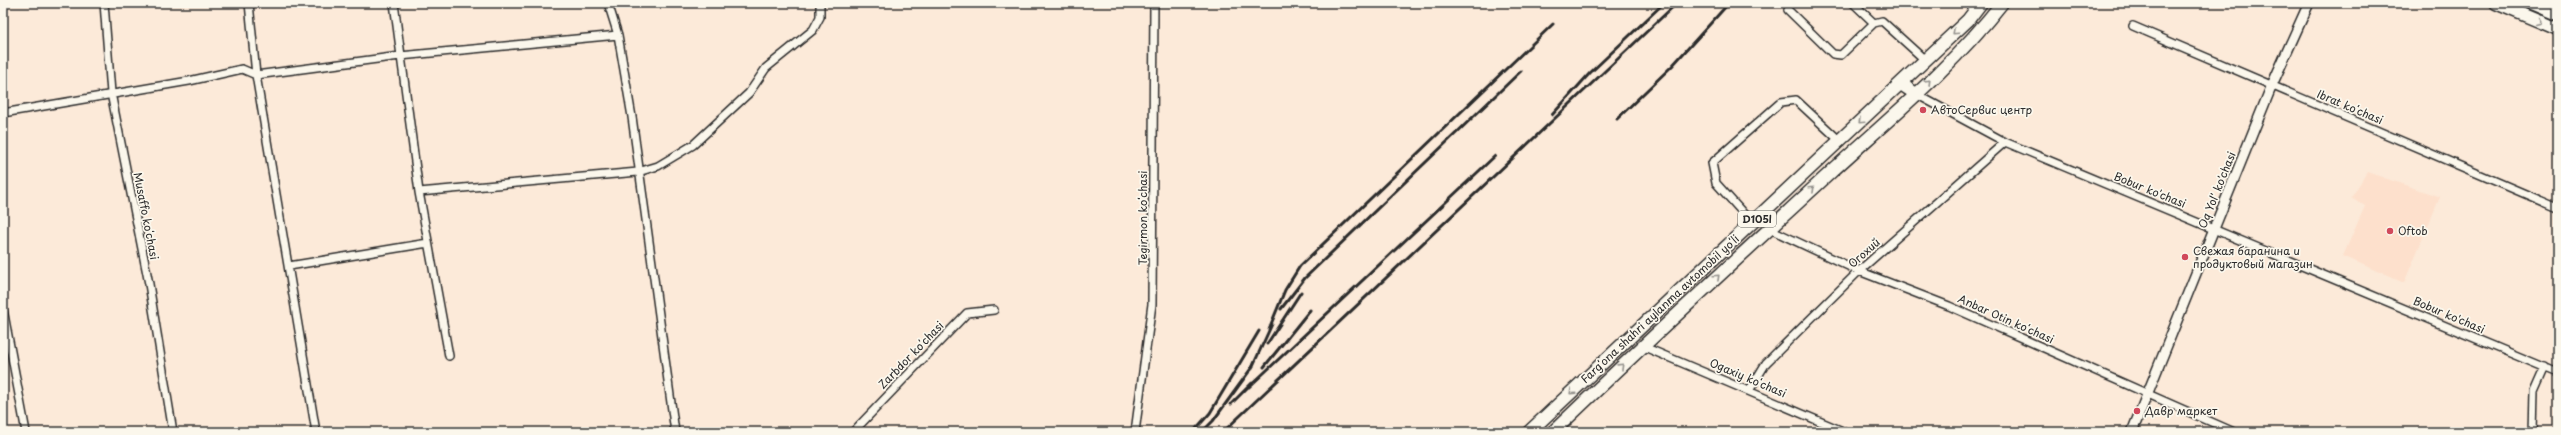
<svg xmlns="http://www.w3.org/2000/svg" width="2561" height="435" font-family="'Playpen Sans',sans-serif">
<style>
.built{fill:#fde0cc}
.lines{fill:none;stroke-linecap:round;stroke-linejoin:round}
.minor-casing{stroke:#2b2b2b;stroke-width:10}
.tertiary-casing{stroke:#2b2b2b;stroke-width:12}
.primary-casing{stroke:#2b2b2b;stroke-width:15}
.trunk-casing{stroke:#2b2b2b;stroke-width:15}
.minor{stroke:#fbf7ec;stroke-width:7}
.tertiary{stroke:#fbf7ec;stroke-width:9}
.primary{stroke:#fbf7ec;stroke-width:12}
.trunk{stroke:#fbf7ec;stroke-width:12}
.rail{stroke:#2b2b2b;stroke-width:3}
.oneway{stroke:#93918c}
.poi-dot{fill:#d1495b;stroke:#fbf7ec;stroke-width:1.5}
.labels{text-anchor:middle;stroke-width:3.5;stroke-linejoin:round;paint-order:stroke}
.shield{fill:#fbf7ec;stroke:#696865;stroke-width:1}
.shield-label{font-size:10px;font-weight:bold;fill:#2b2b2b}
.street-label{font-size:11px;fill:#2b2b2b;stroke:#fbf7ec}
.poi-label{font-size:11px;fill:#2b2b2b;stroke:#fbf7ec;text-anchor:start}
</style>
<rect width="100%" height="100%" fill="#fcead9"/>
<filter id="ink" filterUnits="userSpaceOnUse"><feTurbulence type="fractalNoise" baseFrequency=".025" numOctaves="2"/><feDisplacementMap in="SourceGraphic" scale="8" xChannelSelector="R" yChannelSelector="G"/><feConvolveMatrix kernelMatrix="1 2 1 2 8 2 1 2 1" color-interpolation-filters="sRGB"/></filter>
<g filter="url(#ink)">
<path class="built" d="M2367,172l73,25 -36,86 -61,-27 22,-50 -14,-8z"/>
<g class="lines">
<g class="minor-casing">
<path id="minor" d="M104,3l7,90 38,191 24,148
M249,3l7,72 60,357
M394,3l25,189 30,164
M608,3l10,32 14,82 43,315
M1853,3l21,20 8,-2 43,39
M1788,10l45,44 8,1 33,-32
M2133,26l425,182
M1916,94l89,48 553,231
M3,113l186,-32 53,-12 14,6 144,-19 218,-21
M419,192l219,-20 20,-6 35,-21 56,-52 17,-25 47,-38 7,-13v-14
M1752,223l-36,-40 -4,-20 69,-61 15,-2 44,41
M1770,229l89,42 90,35 285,126
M289,266l139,-23
M3,309l23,123
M1642,346l203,86
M1749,391l17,-28 93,-92 146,-129
M853,432l114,-119 27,-3
M1135,432l17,-128 2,-301
M2533,432l1,-40 11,-25"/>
</g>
<g class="tertiary-casing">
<path id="tertiary" d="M2132,432l140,-347 37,-82"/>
</g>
<g class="primary-casing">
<path id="primary" d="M2496,3l62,26
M2532,3l26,11
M1901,84l15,10"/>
</g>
<g class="trunk-casing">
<path id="trunk" d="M1529,432l439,-412 13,-17
M1553,432c91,-88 185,-174 278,-260 59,-54 122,-106 171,-169"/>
</g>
<use href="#minor" class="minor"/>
<use href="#tertiary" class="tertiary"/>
<use href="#primary" class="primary"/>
<use href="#trunk" class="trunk"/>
<path class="rail" d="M1552,115l38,-42 74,-70
M1617,119l55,-53 57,-63
M1281,309l24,-31 216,-207
M1269,329l16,-39 15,-24 253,-242
M1267,344l34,-52
M1264,367l46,-57
M1251,370l21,-46
M1249,387l246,-231
M1231,404l21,-21
M1193,432l17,-19 49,-82
M1202,432l11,-11 40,-55
M1223,432l454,-429"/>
</g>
<defs><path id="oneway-chevron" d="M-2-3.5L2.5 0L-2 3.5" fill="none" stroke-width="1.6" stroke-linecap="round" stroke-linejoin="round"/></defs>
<g class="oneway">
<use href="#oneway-chevron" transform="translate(2540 22) rotate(23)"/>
<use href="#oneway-chevron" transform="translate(1955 32) rotate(137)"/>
<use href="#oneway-chevron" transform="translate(1928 82) rotate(-44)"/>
<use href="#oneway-chevron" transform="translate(1861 121) rotate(137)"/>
<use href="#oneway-chevron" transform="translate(1812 189) rotate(-43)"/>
<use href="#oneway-chevron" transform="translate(1717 277) rotate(-43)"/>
<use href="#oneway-chevron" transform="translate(1621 366) rotate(-44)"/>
<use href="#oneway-chevron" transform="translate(1572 392) rotate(137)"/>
</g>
</g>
<g class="poi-dot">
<circle cx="1923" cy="110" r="4"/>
<circle cx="2390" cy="231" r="4"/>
<circle cx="2185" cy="257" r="4"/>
<circle cx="2137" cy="411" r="4"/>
</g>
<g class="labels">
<rect class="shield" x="1738" y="211" width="38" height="16" rx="3"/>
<g class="shield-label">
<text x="1757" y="223">D105l</text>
</g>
<g class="street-label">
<text transform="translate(2350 107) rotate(23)" y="4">Ibrat koʻchasi</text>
<text transform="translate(2150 190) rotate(22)" y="4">Bobur ko'chasi</text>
<text transform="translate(2217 190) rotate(-68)" y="4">Oq Yol' ko'chasi</text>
<text transform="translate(146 216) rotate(79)" y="4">Musaffo koʻchasi</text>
<text transform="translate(1143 218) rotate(-90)" y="4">Tegirmon koʻchasi</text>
<text transform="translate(1864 253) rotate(-42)" y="4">Огохий</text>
<text transform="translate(1660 309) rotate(-43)" y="4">Fargʻona shahri aylanma avtomobil yoʻli</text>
<text transform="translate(2449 315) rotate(23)" y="4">Bobur ko'chasi</text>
<text transform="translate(2006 319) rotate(24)" y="4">Anbar Otin koʻchasi</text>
<text transform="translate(911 355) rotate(-46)" y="4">Zarbdor koʻchasi</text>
<text transform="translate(1748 378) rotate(23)" y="4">Ogaxiy koʻchasi</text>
</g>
<g class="poi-label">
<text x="1931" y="114">АвтоСервис центр</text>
<text x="2398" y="235">Oftob</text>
<text x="2193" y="255">Свежая баранина и<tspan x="2193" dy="13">продуктовый магазин</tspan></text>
<text x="2145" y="415">Давр маркет</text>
</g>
</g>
<rect width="2561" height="435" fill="none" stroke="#fbf7ec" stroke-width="16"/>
<rect x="8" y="8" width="2545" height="419" fill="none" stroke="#2b2b2b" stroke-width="1.5" filter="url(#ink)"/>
</svg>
